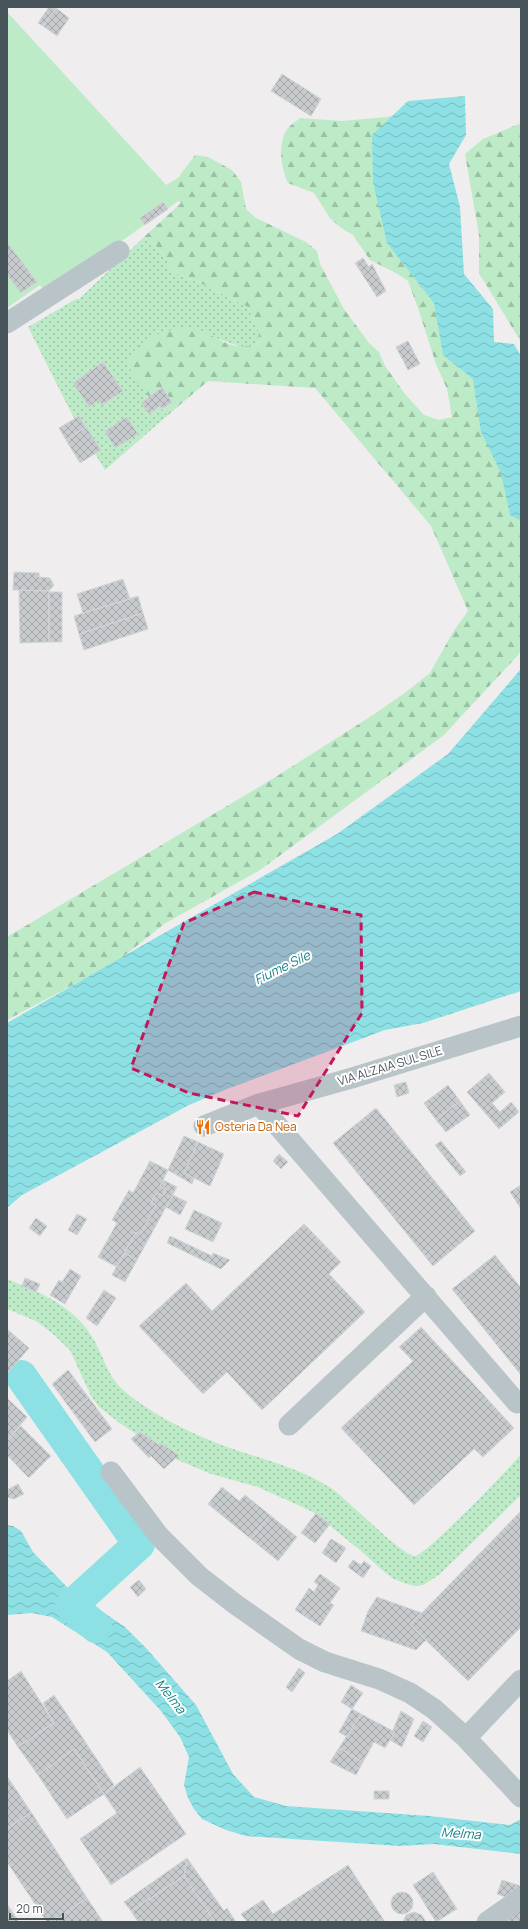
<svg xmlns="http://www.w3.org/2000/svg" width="528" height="1929" font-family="Manrope,sans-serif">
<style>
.green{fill:url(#green-dots)}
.forest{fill:url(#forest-firs)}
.pitch{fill:#bdebc8}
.water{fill:url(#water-waves)}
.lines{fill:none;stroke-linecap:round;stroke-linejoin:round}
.river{stroke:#8de1e5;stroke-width:32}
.building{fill:url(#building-cross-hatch);stroke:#d1d4d8}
.minor{stroke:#b9c4c9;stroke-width:21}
.marked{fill:#c2185b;fill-opacity:0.2;stroke:#c2185b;stroke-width:3;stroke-dasharray:8 5;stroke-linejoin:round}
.labels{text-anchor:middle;stroke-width:4;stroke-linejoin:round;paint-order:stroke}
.street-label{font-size:12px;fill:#465359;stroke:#fff}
.food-label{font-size:12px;fill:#c56008;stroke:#fff;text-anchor:start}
.water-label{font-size:13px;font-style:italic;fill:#158287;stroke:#fff}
</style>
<defs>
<pattern id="green-dots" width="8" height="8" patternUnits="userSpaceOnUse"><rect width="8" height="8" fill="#bdebc8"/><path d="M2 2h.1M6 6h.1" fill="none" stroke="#9bc1a5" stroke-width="1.8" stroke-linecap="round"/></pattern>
<pattern id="forest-firs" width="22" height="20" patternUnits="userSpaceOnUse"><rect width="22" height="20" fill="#bdebc8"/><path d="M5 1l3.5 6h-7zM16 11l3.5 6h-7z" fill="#9bc1a5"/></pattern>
<pattern id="water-waves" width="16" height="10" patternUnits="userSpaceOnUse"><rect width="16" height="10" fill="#8de1e5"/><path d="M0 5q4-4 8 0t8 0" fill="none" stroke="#75b9bd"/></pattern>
<pattern id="building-cross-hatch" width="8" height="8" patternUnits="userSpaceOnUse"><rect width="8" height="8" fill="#c7cbce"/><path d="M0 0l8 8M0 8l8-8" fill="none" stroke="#a3a7aa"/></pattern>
</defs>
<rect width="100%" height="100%" fill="#efeded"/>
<path class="green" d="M143,238c16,8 22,16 28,33l40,17 37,19 11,25 -2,13 -13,3 -53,-19 -28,4 -24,50 18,22 11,10 -63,55 -28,-46 -49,-97 48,-28h3z
M7,1279c33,13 69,28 87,61 12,21 13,38 35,55 29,23 64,39 98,52 35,12 73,21 104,41 15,10 72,69 84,68 11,-1 95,-88 106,-102v41l-82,80 -16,10 -9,1 -10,-3 -10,-4 -12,-9 -21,-19 -48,-39 -55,-25 -47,-13 -40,-17 -50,-33 -22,-17 -8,-11 -21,-46 -18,-17 -16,-12 -29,-12z"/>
<path class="forest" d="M398,116l123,358v175l-2,5 -75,81 -184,135 -96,54 -46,37 -111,59v-83l267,-159 99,-63 33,-23 24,-19 23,-41 15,-21 -37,-85 -116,-138 -107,-7 -40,34c-11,-10 -46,-42 -38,-58 11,-19 40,-31 61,-28 26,4 35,23 66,16l2,-13 -11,-25 -37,-19 -40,-17c-6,-17 -12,-25 -28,-33l38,-35 -15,-18 12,-7 17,-23 13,2 24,13 9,12 5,27 10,9 50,24 11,9 3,13 24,45 25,34 10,9 6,14 20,28 19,21 15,5 13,-3 -5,-28 -11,-25 -18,-56 -10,-27 -12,-8 -26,-13 -17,-25 -12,-7 -11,-10 -16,-25 -26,-10c-7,-16 -11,-40 0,-55 3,-4 9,-7 12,-10l42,3z
M521,123v219l-42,-69v-38l-14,-81 18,-15z"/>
<path class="pitch" d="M7,12l173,188 -134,94 -6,-9 -33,23z"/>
<path class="water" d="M465,96l1,39 -17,29 11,43 4,67 29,35 1,33 20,2 7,12v165l-11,-6 -9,-42 -20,-41 -8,-53 -30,-24 -9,-52 -47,-60 -14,-61 -1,-47 36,-34z
M521,666v325l-98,32 -38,7 -158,59 -38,16 -167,90 -15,13v-185l330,-189 111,-80 72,-84z
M7,1525l6,1 8,5 12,21 35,36 57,39 21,21 50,57 37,69 21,23 32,9 143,10 81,9 11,-6v35l-87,-10 -34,2 -154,-10 -20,-6 -24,-11 -8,-10 -6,-11 -4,-13 5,-28 -9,-20 -19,-26 -54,-59 -55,-35 -20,-4 -25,2z"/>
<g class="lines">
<path class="river" d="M21,1376l118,168 -68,62 25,21"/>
</g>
<path class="building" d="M49,7l7,1 -13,18 -5,-3z
M56,8l13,10 -12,18 -14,-10z
M282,74l39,25 -10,17 -40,-25z
M163,202l5,7 -23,16 -5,-7z
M7,242l30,40 -16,11 -14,-18z
M363,258l6,9 3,-3 14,27 -9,6 -22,-34z
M408,341l12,23 -12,6 -12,-23z
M103,362l20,29 -21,14 -4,-5 -9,7 -16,-24z
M162,387l10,15 -10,7 -2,-3 -11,8 -8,-11z
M79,416l7,11 -20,13 -7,-12z
M127,417l11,17 -23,14 -10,-17z
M86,427l15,23 -21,13 -14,-23z
M14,572l25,1v4l11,1 4,7 -5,6 -36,-1z
M123,579l7,20 -47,14 -6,-19z
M19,590l30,1v51l-29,1z
M49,592h13v50h-13z
M138,596l5,17 -64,21 -5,-18z
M143,613l5,16 -64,21 -5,-16z
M489,1073l16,19 -13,11 8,9 11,-10 8,10 -20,17 -32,-37z
M406,1082l3,11 -12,4 -3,-12z
M448,1085l12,16 -24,19 -12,-17z
M460,1101l10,14 -24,17 -10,-12z
M376,1108l99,123 -42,35 -100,-123z
M184,1136l14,6 -14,31 10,6 -2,5 -24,-14z
M441,1141l25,31 -6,4 -25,-31z
M198,1142l26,12 -14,32 -26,-13z
M279,1154l9,8 -7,7 -8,-8z
M150,1161l18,9 -8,16 6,3 -3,7 -6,-3 -6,9 5,3 -16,30 -4,-3 -19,35 -19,-10 19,-34 -5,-3 17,-30 4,3z
M163,1180l14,7 -40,73 -13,-7 12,-21 4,3 16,-30 -5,-3 6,-9 6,3 3,-7 -6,-3z
M521,1185v24l-11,-17z
M173,1195l14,7 -7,13 -14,-8z
M194,1210l28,13 -9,19 -28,-13z
M77,1214l10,5 -10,16 -9,-5z
M36,1218l11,8 -7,10 -11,-8z
M304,1224l37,38 -12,12 36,38 -103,98 -35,-38 -24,22 -64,-68 47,-43 26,28z
M170,1236l42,20 1,-3 17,7 -9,9 -54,-26z
M124,1253l13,7 -12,22 -13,-7z
M495,1255l26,33v87l-69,-86z
M70,1269l11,7 -16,28 -15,-9 9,-15 3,2z
M25,1278l15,6 -4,8 -14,-6z
M104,1290l12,8 -19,28 -11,-8z
M421,1327l93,101 -31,29 -9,-8 -60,56 -73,-77 72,-67 -14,-14z
M7,1329l22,19 -22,26z
M68,1370l21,28 -17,13 -20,-27z
M7,1398l20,19 -20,24z
M89,1398l23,31 -17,13 -23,-31z
M21,1426l30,30 -22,22 -22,-23v-14z
M140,1432l19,13 1,-2 19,12 -15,14 -13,-13 -2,2 -18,-19z
M18,1484l6,10 -10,5 -7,-2v-7z
M222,1487l17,14 6,-6 25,20 -19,24 -43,-35z
M521,1511v116l-53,54 -58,-56z
M316,1513l14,11 -15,19 -14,-10z
M270,1515l27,22 -19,24 -27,-22z
M331,1539l15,9 -10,15 -14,-10z
M353,1560l8,5 3,-4 7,5 -8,12 -15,-11z
M320,1574l20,14 -10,15 4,2 -14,21 -25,-16 14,-22 5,4 4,-7 -4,-3z
M139,1580l7,9 -8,8 -8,-10z
M377,1597l45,16 -12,12 16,15 -10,10 -55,-19 7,-20z
M299,1668l6,5 -13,19 -6,-5z
M21,1671l33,52 -36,24 -11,-17v-49z
M351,1685l12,8 -11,16 -11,-7z
M54,1695l60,90 -10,9 -30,-45 -36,26 -20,-28 36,-24 -11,-20z
M352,1709l9,5 -14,23 -8,-5z
M401,1711l13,8 -12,28 -12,-7 5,-8 -2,-2z
M361,1714l34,18 -10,16 -11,-6 -11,20 -24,-14z
M423,1721l9,6 -9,15 -9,-6z
M339,1748l24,14 -7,13 -26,-13z
M74,1749l30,45 -37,25 -29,-44z
M140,1767l46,67 -75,51 -31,-46 37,-26 -13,-19z
M7,1776l24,36 -24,17z
M374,1791h15v8h-15z
M31,1812l56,86 -34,24h-6l-40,-60v-33z
M187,1858l-3,18 -53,35 -7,-9z
M187,1858l37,53 3,-3 9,14h-21l-31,-46z
M348,1865l37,57h-138l-6,-8 22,-14 10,14z
M433,1872l24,37 -21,13 -23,-37z
M184,1876l30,45 -3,1h-73l-7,-11z
M502,1880l19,6v36h-23l8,-25 -9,-3z
M391 1903a11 11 0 1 1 22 0a11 11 0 1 1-22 0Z
M87,1898l16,24h-50z
M7,1904l12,18h-12z
M414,1912l8,3 4,7h-23l3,-7z"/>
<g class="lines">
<path class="minor" d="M7,323l112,-72
M259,1104l258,299
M204,1126l55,-22 93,-26 169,-52
M289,1425l137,-129
M111,1472l48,64 40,40 36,28 64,45 26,13 54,17 31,14 24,16 32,29
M521,1680l-55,58 55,59
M487,1922l34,-24"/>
</g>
<path class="marked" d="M254,892l107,23 1,98 -64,103 -109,-23 -58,-25 53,-145z"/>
<defs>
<g id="restaurant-bare" transform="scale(1.2)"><path d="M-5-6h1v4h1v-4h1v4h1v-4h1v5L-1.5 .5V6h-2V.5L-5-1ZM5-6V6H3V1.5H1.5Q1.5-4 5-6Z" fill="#e8710a" stroke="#fff" stroke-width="2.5" paint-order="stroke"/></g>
</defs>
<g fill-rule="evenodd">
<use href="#restaurant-bare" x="203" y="1127"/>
</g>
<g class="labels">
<g class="street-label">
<text transform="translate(390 1066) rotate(-17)" y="4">VIA ALZAIA SUL SILE</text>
</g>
<g class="food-label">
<text x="215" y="1131">Osteria Da Nea</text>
</g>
<g class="water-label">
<text transform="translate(282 967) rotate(-26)" y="5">Fiume Sile</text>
<text transform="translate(171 1696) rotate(52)" y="5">Melma</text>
<text transform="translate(461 1833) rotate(4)" y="5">Melma</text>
</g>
</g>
<rect width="528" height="1929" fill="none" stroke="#465359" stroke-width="16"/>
<path d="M10 1913v6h53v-6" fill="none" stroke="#465359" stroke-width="2"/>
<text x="16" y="1913" font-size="12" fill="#465359" stroke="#ffffff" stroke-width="3" paint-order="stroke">20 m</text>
</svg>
